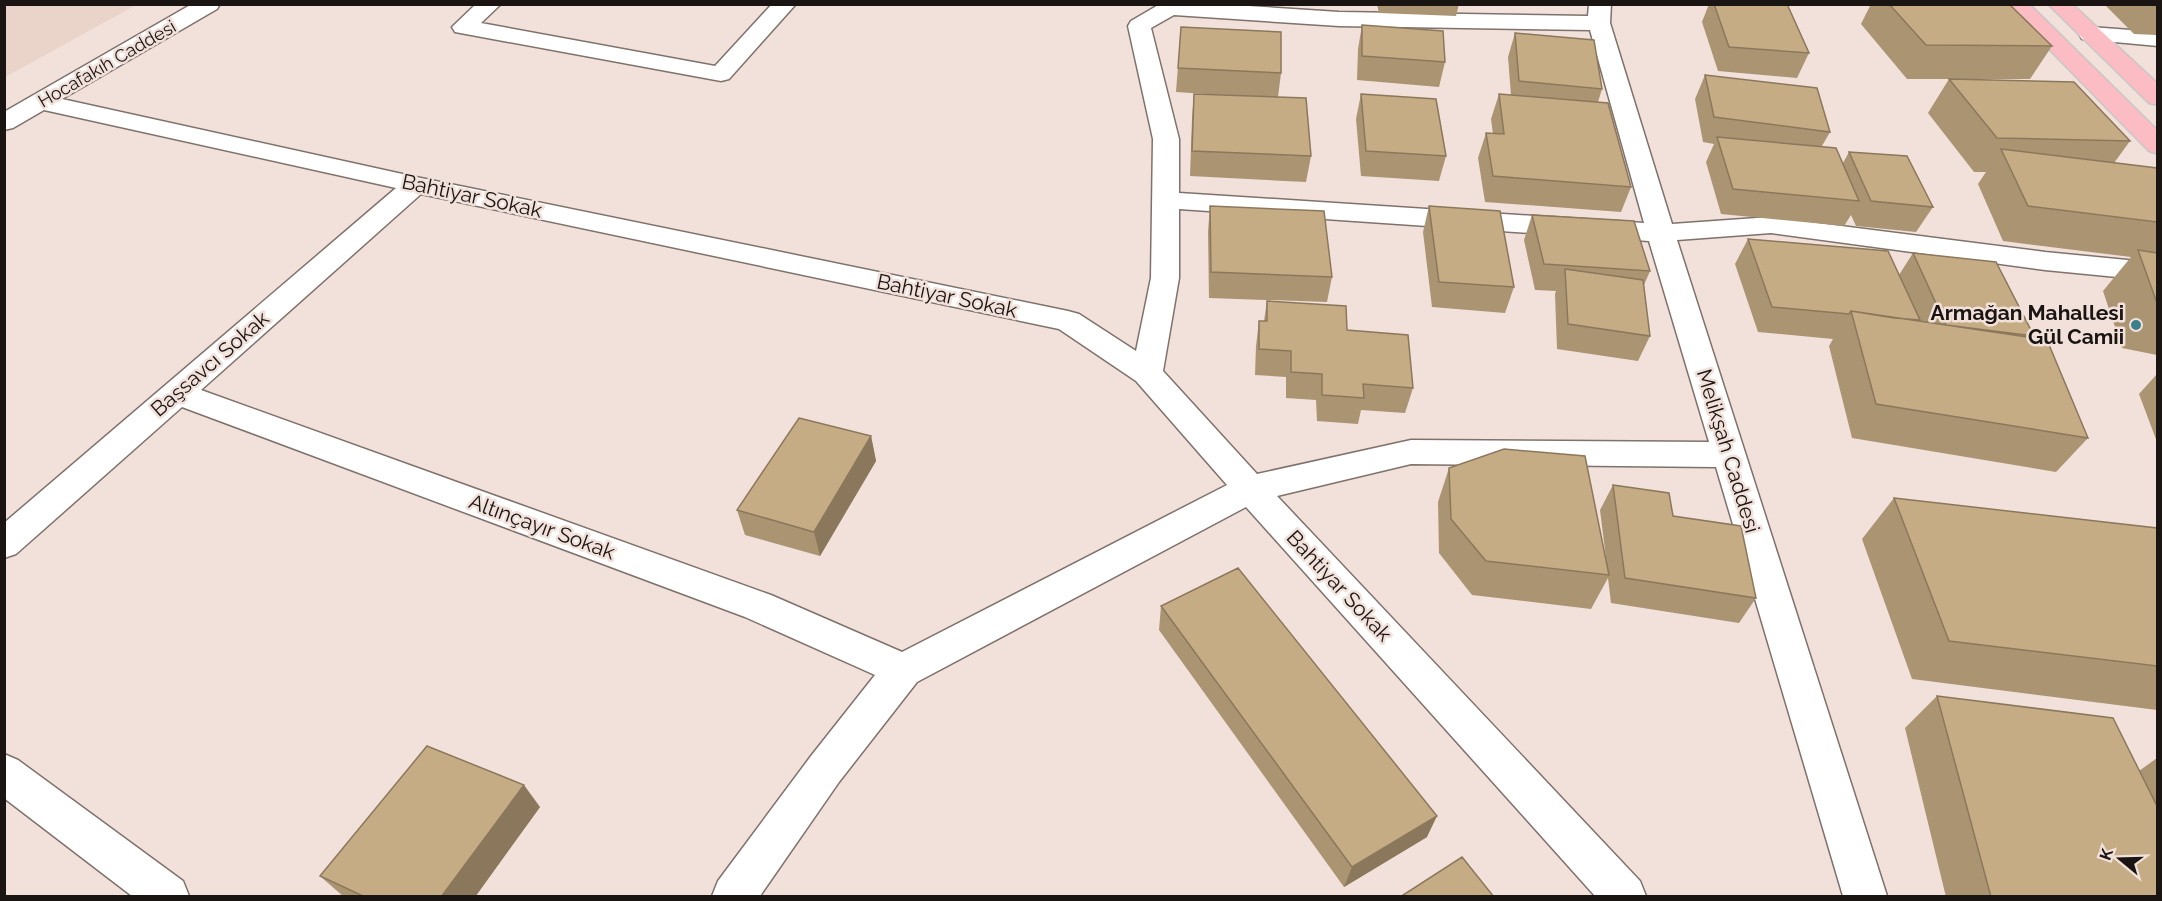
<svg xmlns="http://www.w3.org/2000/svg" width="2162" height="901" font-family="Raleway,sans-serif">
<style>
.built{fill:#ead3c8}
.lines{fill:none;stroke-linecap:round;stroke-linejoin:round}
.minor-casing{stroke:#7f716b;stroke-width:3}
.major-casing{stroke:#c8c7c6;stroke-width:3}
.minor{fill:#fff;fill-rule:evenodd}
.major{fill:#fcbcc4;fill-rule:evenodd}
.wall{fill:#aa9472}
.shaded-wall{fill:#8b785c}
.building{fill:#c6ac84;stroke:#8b785c;stroke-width:1.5}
.poi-dot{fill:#3a7f8c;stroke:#f1e1da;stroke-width:2}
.labels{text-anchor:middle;stroke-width:5;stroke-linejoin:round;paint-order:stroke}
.far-street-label{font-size:18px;fill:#1a1412;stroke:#f1e1da}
.street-label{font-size:21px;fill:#1a1412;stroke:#f1e1da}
.poi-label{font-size:21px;font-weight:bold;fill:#1a1412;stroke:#f1e1da;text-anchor:end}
</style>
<rect width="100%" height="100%" fill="#f1e1da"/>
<path class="built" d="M5,4h131v1l-131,72z"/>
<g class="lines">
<g class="minor-casing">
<path id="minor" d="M192,4h28l-3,5 -155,90 354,78 652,134 11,3 57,37 15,-73 2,-139 -25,-113 3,-5 29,-17h58l121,8 249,4 1,-12h22l-1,19 62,201 99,-7 274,35 113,11v18l-113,-11 -274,-37 -94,7 210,656h-44l-127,-429 -305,-3 -134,32 363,385 6,15h-51l-349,-389 -329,175 -78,100 -79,114h-48l6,-15 93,-125 64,-81 -130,-58 -563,-210 -166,147 -12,4v-35l392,-335 -352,-78 -31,18 -9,2v-18zM1174,15l165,11 251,4 54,193 -465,-30v-54l-28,-111zM421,194l638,135 77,52 91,104 -325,167 -131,-57 -570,-205zM1179,209l470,32 60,201 -298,-2 -154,34 -94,-103 16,-93z
M476,4h25l-20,19 234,43 57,-62h24l-67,75 -8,2 -266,-49 -3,-5z
M2090,27l68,5v14l-76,-7 -3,-5 3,-5z
M4,754l14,6 165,121 6,15h-57l-128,-98z"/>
</g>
<g class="major-casing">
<path id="major" d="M2005,4h24l129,127v23l-9,-3z
M2048,4h24l86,80v21l-9,-2z"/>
</g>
<use href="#minor" class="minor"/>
<use href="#major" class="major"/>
</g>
<path class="wall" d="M1377,4h82l-3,12 -77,-3z
M1709,4h78l22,49 -12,25 -79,-7 -16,-49z
M1871,4h138l43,42 -22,33h-123l-46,-55z
M2104,4h53v31l-23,-1z
M1362,25l83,37 -6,25 -82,-7 1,-31z
M1181,27l100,46 -3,24 33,59 -5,26 -116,-6 2,-58 2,-24 29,1 -47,-3z
M1515,33l87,56 -4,13 33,85 -10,25 -136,-10 -7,-44 8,-25 7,1 -2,-15 8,-25 12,1 -3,-38z
M1705,75l125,57 -8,14 21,17 6,-11 84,55 -17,25 -60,-6 -5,-11 -7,11 -123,-12 -15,-52 8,-18 -11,-2 -8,-43z
M1949,79l181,62 -16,22 43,5v187l-35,-7 -19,-57 28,-34 -128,-16 -25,-57 8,-12h-12l-46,-59z
M1361,94l85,62 -7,25 -78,-5 -5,-57z
M1210,206l122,71 -5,25 -118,-4 -1,-66z
M1429,206l85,81 -9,26 -73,-6 -9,-75z
M1532,215l118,56 -6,14 6,51 -12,25 -81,-12 -2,-55 1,-3 -21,-1 -11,-50z
M1748,239l151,36 14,-22 121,83 -2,2 56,100 -32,34 -204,-34 -23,-92 4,-7 -75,-7 -23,-68z
M1267,301l80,29 66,58 -8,25 -44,-3 -3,14 -41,-3 -1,-21 -30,-2v-21l-31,-2 1,-29 3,-25h5z
M2157,374v68l-18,-48z
M871,436l5,25 -56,95 -75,-21 -8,-25z
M1449,468l157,90 -6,-48 13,-25 60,31 83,82 -17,25 -128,-20 -3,-25 -17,31 -119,-14 -33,-42 -1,-51z
M1894,498l263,30v182l-245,-31 -50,-140z
M1161,606l266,231 -83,50 -185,-257z
M1937,696l202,75 18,-13v139h-211l-41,-169z
M540,807l-65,90h-131l-24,-21z"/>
<path class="shaded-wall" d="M871,436l5,25 -56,95 -6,-24z
M524,785l16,22 -65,90h-34z
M1437,816l-10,21 -83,50 8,-20z"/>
<path class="building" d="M1714,4h73l22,49 -80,-6z
M1889,4h120l43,42 -126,-1z
M1362,25l81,6 2,31 -83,-6z
M1181,27l100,5v41l-103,-5z
M1515,33l79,7 8,49 -83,-8z
M1705,75l112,13 13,44 -116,-15z
M1949,79l125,3 56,59 -133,-3z
M1194,94l112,4 5,58 -119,-5z
M1361,94l75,5 10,57 -80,-5z
M1499,94l109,9 23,84 -138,-11 -7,-43 18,1z
M1717,137l119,11 23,53 -126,-12z
M2001,149l156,19v54l-129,-16z
M1849,152l58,4 26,51 -62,-6z
M1210,206l114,5 8,66 -121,-5z
M1429,206l71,5 14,76 -75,-5z
M1532,215l102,6 16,50 -106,-7z
M1748,239l140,12 32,69 -26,-2 -43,-7 -2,3 -77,-7z
M2138,250l19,3v50z
M1913,253l83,9 38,74 -88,-11z
M1565,269l78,11 7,56 -82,-12z
M1267,301l79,5 1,24 61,5 5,53 -50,-4 1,14 -42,-3v-21l-31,-2v-21l-32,-2v-28h8z
M1851,311l196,29 41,98 -212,-34z
M799,418l72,18 -57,96 -77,-22z
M1504,449l81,7 24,119 -123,-14 -35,-42 -2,-51z
M1613,485l56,8 4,23 68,10 15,72 -131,-20z
M1894,498l263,30v138l-208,-25z
M1238,568l199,248 -85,51 -191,-261z
M1937,696l176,22 44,88v91h-166z
M427,746l97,39 -83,112h-76l-45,-21z
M1462,857l32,40h-94z"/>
<circle class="poi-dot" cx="2136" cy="325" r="6"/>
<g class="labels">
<g class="far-street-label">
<text transform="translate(107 64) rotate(-30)" y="6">Hocafakıh Caddesi</text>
</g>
<g class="street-label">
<text transform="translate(472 196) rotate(12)" y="7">Bahtiyar Sokak</text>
<text transform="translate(947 296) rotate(12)" y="7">Bahtiyar Sokak</text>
<text transform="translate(210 364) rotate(-41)" y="7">Başsavcı Sokak</text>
<text transform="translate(1728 451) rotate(73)" y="7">Melikşah Caddesi</text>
<text transform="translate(542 527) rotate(20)" y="7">Altınçayır Sokak</text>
<text transform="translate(1339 586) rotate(47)" y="7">Bahtiyar Sokak</text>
</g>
<g class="poi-label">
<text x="2124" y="320">Armağan Mahallesi<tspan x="2124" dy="24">Gül Camii</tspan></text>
</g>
</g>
<rect width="2162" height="901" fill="none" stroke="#1a1412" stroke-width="12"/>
<g transform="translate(2120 859) rotate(289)" stroke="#f1e1da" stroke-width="4.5" paint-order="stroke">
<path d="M0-4.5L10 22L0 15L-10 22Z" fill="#1a1412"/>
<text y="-9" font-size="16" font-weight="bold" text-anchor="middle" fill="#1a1412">K</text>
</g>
</svg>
